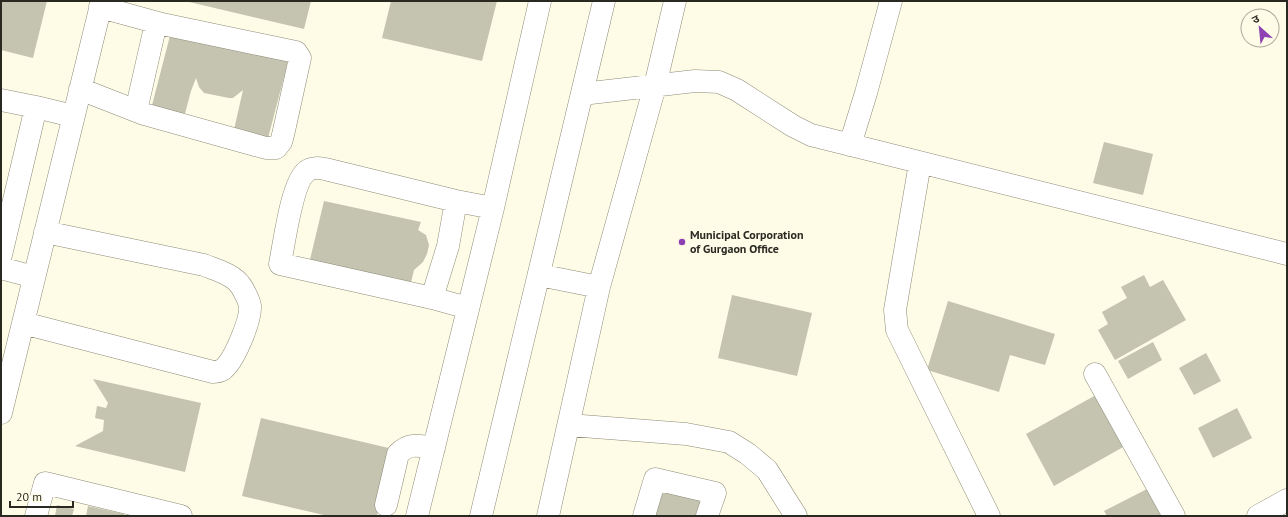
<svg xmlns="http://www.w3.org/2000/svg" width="1288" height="517" font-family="'PT Sans','Noto Sans Devanagari',sans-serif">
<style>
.building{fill:#c5c4b0}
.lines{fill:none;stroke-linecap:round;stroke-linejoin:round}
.minor-casing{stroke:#8d8b78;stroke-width:23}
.minor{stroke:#fff;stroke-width:22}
.poi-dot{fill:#8e41b2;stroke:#fefce7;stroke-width:1.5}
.labels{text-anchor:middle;stroke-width:3;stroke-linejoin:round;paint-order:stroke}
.poi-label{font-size:12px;font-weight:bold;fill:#292821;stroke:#fefce7;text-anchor:start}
</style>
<rect width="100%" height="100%" fill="#fefce7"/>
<path class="building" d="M1,1h46l-14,57 -32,-8z
M185,1h126l-7,28z
M391,1h106l-15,60 -100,-23z
M172,28l117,30 -22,84 -34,-8 10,-44 -10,8h-4l-25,-5 -5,-6 -3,-9 -5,13 -8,30 -33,-8z
M1104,142l49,12 -10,41 -50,-12z
M324,201l97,21 -3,8 8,5 3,10 -2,9 -4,8 -9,8 -5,21 -101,-23z
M1144,275l6,12 13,-7 23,40 -71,40 -17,-30 10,-6 -6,-12 25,-14 -6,-11z
M732,295l80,18 -15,63 -79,-18z
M948,301l107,33 -10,31 -35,-10 -11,37 -72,-22z
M1153,342l9,18 -34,19 -10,-18z
M1206,353l15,28 -27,14 -15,-27z
M93,379l108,24 -16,69 -110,-26 28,-15 1,-11 -9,-2 2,-12 9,2 2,-5z
M1096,395l29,51 -71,40 -28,-52z
M1237,408l15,30 -39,20 -15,-30z
M261,418l132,31 -16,67h-49l-86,-20z
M659,488l42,10 -4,18h-42z
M1149,488l14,28h-56l-3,-5z
M57,505l17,4 -2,7h-17z
M88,506l36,8v2h-38z"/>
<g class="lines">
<g class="minor-casing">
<path id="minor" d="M80,89l64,25 122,34h10l5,-6 2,-7 17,-77 -4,-6 -134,-28 -62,-17
M582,94l113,-13 24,1 18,8 56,36 18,9 476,119
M1,100l35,7 37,9
M136,111l20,-88
M850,145l16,-52 25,-92
M920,163l-25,147 2,20 92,186
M1,255l35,-148
M1,268l33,9
M539,275l60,12
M432,298l16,-52 8,-45
M468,308l-36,-10 -152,-34c4,-20 12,-83 27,-93 5,-4 12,-3 18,-2l131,32 37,7
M23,323l190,49c3,0 7,-1 9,-2 12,-8 29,-50 28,-64 0,-4 -7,-17 -9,-20 -8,-12 -25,-16 -37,-21l-159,-33
M1095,374l79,142
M1,413l101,-412
M569,425l117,9 43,8 19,12 19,16 29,46
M386,505l12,-51c12,-12 20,-8 36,-6
M36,516l9,-33 136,33
M417,516l76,-308 47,-207
M481,516l123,-515
M548,516l51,-229 56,-201 20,-85
M644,516l11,-37 60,14 -8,23
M1258,516l29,-16"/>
</g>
<use href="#minor" class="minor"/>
</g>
<circle class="poi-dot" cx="682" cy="242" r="4"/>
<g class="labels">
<g class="poi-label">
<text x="690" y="239">Municipal Corporation<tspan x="690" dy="14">of Gurgaon Office</tspan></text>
</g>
</g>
<rect width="1288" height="517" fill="none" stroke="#292821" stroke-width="4"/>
<g transform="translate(1260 28) rotate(333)"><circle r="19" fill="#fefce7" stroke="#a9a798"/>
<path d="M0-3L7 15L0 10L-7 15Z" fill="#8e41b2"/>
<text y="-6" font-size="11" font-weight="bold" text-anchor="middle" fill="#292821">उ</text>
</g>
<path d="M10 501v6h63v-6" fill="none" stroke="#292821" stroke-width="2"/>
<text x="16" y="501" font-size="12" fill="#292821" stroke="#fefce7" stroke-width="3" paint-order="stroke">20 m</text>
</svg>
